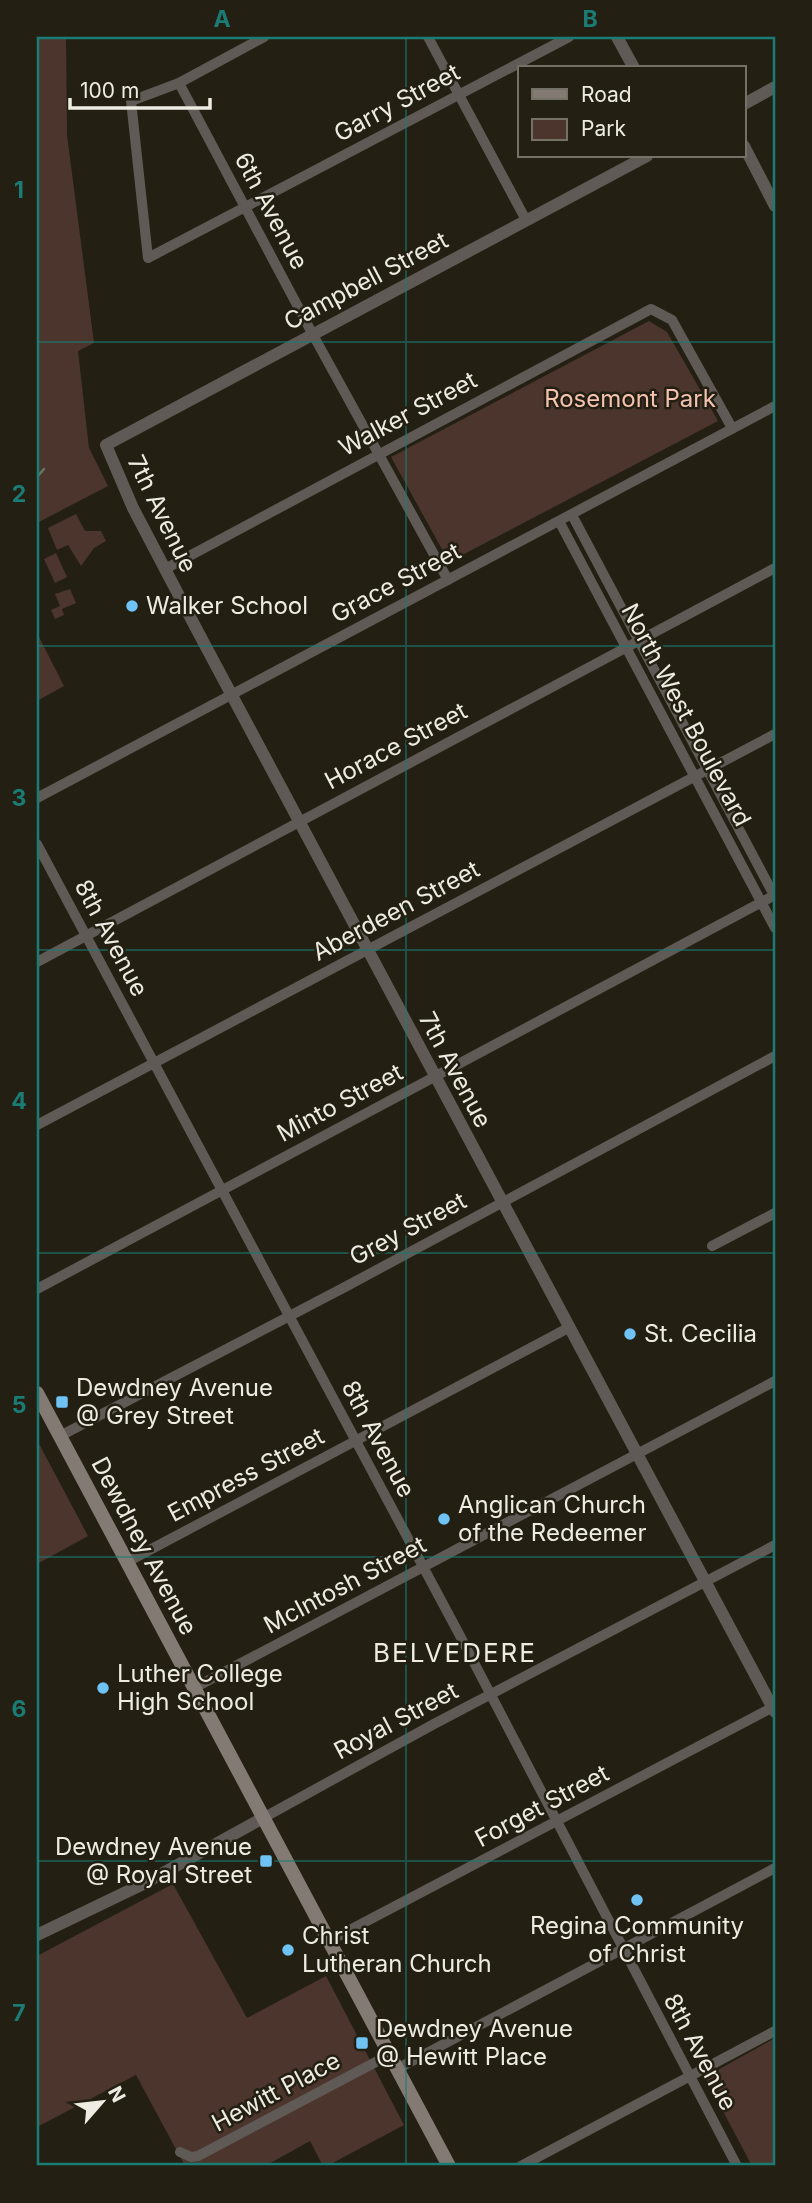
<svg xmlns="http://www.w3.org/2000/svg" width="812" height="2203" font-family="Inter,sans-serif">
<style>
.green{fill:#4b352d}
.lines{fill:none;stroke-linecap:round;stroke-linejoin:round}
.stream{stroke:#627765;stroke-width:2.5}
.minor{stroke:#5f5a55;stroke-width:10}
.tertiary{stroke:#5f5a55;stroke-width:12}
.secondary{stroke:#837b73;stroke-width:14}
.grid{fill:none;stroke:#1a7c74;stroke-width:2;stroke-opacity:0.55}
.poi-dot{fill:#6fc2f4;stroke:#232013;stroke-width:2.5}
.labels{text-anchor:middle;stroke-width:5;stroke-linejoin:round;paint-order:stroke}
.street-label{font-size:24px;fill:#edebe2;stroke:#232013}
.park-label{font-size:24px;fill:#f6c2b0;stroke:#232013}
.poi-label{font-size:24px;fill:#edebe2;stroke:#232013;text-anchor:start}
.neighbourhood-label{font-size:26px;letter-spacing:2px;fill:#edebe2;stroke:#232013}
.neatline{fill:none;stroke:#1a7c74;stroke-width:2.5}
.grid-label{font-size:23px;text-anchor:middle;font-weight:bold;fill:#1a7c74}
</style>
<rect width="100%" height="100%" fill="#232013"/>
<path class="green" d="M37,37h29l1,98 27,208 -16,8 11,97 19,38 -71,37z
M649,321l18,11 51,89 -269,141 -58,-105z
M76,514l9,17h16l5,10 -12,7 -13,18 -13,-21 -11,5 -9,-22z
M56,553l11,24 -12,6 -11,-24z
M70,589l6,14 -14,6 2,6 -9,4 -4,-9 9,-4 -5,-12z
M37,633l27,53 -27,15z
M37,1440l51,96 -51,28z
M173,1884l74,134 79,-42 78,149 -77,41h-4l-13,-25 -45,25h-80l-49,-91 -99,52v-171z
M775,2038v128h-23l-47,-89z"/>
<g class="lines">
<path class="stream" d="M37,477l7,-8"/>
<path class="minor" d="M264,37l-85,46 -48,18 17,157 421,-221
M428,37l98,183
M179,83l133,250 136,247
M572,515l203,382
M559,521l216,407
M165,569l486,-260 21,11 60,108
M37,798l738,-392
M37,844l421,788 279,534
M37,962l738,-394
M37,1125l738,-391
M712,1246l63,-33
M37,1289l738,-394
M60,1436l285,-149 430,-231
M127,1562l443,-235
M194,1688l581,-307
M263,1818l171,-94 341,-179
M329,1941l446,-235
M397,2069l378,-201
M180,2152l11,5 7,-1 191,-101
M521,2166l254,-135"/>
<path class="tertiary" d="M617,37l17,31
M744,104l31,-17
M744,146l31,60
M647,156l-541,289 27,63 64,122 578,1082
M37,1935l108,-52 118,-65"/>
<path class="secondary" d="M37,1393l412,773"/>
</g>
<path class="grid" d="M406,37v2129M37,342h738M37,646h738M37,950h738M37,1253h738M37,1557h738M37,1861h738"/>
<g class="poi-dot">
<circle cx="132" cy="606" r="7"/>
<circle cx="630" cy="1334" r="7"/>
<rect x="55" y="1395" width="14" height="14" rx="3.5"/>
<circle cx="444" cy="1519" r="7"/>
<circle cx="103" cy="1688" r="7"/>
<rect x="259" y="1854" width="14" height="14" rx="3.5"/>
<circle cx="637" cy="1900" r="7"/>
<circle cx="288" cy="1950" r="7"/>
<rect x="355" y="2036" width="14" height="14" rx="3.5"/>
</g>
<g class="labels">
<g class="street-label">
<text transform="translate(397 103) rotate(-28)" y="8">Garry Street</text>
<text transform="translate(271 211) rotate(62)" y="8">6th Avenue</text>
<text transform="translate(366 281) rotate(-28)" y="8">Campbell Street</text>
<text transform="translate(408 414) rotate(-28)" y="8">Walker Street</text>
<text transform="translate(162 514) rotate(64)" y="8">7th Avenue</text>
<text transform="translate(396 583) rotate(-28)" y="8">Grace Street</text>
<text transform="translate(686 715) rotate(62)" y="8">North West Boulevard</text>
<text transform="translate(396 746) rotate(-28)" y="8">Horace Street</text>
<text transform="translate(396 911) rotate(-28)" y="8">Aberdeen Street</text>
<text transform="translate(111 938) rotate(62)" y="8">8th Avenue</text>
<text transform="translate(455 1070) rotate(62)" y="8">7th Avenue</text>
<text transform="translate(340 1103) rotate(-28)" y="8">Minto Street</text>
<text transform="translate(408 1229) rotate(-28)" y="8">Grey Street</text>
<text transform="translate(378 1439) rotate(62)" y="8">8th Avenue</text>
<text transform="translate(246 1475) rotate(-28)" y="8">Empress Street</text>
<text transform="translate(144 1546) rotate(62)" y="8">Dewdney Avenue</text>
<text transform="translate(345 1585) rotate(-28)" y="8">McIntosh Street</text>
<text transform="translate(396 1721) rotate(-28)" y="8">Royal Street</text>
<text transform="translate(542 1806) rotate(-28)" y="8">Forget Street</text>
<text transform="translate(700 2052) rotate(62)" y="8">8th Avenue</text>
<text transform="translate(276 2092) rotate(-28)" y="8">Hewitt Place</text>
</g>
<g class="park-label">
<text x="630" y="407">Rosemont Park</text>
</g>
<g class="poi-label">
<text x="146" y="614">Walker School</text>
<text x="644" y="1342">St. Cecilia</text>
<text x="76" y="1396">Dewdney Avenue<tspan x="76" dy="28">@ Grey Street</tspan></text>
<text x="458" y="1513">Anglican Church<tspan x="458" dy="28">of the Redeemer</tspan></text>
<text x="117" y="1682">Luther College<tspan x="117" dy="28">High School</tspan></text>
<text x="252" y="1855" text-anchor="end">Dewdney Avenue<tspan x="252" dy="28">@ Royal Street</tspan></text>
<text x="637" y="1934" text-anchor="middle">Regina Community<tspan x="637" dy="28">of Christ</tspan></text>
<text x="302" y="1944">Christ<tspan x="302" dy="28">Lutheran Church</tspan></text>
<text x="376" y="2037">Dewdney Avenue<tspan x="376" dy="28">@ Hewitt Place</tspan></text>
</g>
<g class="neighbourhood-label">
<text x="455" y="1662">BELVEDERE</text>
</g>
</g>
<rect width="812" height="2203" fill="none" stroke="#232013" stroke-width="77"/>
<rect x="518" y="66" width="228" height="91" fill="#232013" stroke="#747166" stroke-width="2"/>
<rect x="532" y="89" width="35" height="10" fill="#837b73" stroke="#747166" stroke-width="2"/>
<text x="581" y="102" font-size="21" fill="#edebe2">Road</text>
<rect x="532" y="119" width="35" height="21" fill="#4b352d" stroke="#747166" stroke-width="2"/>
<text x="581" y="136" font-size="21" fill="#edebe2">Park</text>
<g transform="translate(102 2102) rotate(62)" stroke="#232013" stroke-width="5" paint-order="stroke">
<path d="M0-5L12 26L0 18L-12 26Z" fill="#edebe2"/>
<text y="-10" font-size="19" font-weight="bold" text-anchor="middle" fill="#edebe2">N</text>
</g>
<path d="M70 98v10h140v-10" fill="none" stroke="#edebe2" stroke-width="3.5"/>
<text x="80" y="98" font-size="21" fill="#edebe2" stroke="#232013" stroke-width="5" paint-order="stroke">100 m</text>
<rect x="38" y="38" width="736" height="2126" class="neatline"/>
<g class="grid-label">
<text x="222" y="27">A</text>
<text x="590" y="27">B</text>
<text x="19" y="198">1</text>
<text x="19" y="502">2</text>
<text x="19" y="806">3</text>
<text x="19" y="1109">4</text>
<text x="19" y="1413">5</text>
<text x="19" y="1717">6</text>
<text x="19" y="2021">7</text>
</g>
</svg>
